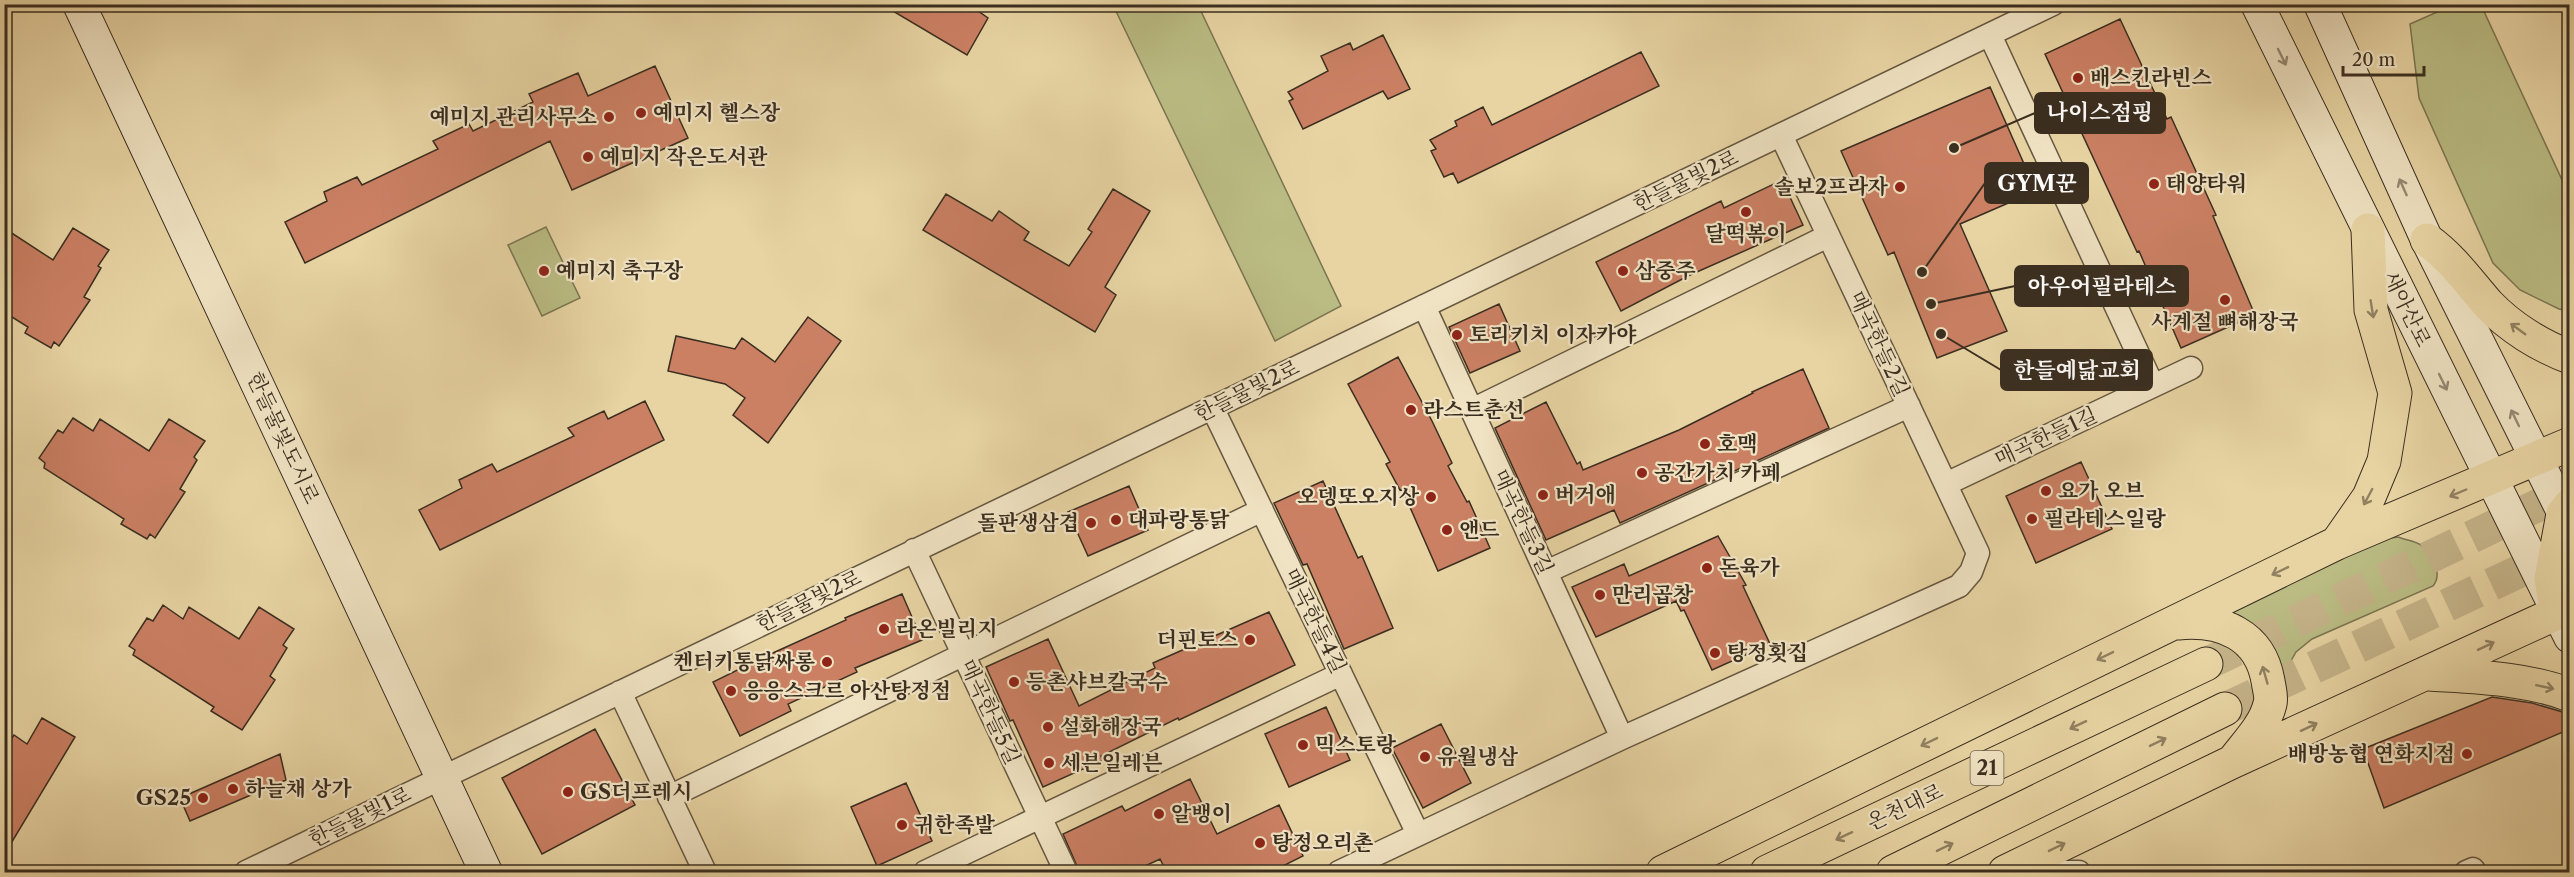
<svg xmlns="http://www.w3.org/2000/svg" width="2574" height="877" font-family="'Libre Caslon Text','Noto Serif KR',serif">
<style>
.green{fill:#babc83;stroke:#7a7552;stroke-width:1.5}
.building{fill:#cb8064;stroke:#3a2e20;stroke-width:1.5}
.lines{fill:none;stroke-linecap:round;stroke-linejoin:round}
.highway-tunnel{stroke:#c5b389;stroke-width:33;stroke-dasharray:33 16;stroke-linecap:butt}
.street-casing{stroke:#665841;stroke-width:25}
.secondary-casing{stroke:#3a2e20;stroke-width:34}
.highway-casing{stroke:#3a2e20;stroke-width:35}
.street{stroke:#f0e3c3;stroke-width:22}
.secondary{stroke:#f0e3c3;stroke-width:32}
.highway{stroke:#e8d4a3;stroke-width:33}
.oneway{stroke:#958872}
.oneway2{stroke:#918162}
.poi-dot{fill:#8f2418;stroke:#f0e3c3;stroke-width:2}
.labels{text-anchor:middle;stroke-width:4.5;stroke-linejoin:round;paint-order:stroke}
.shield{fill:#f0e3c3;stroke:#716451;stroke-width:1.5}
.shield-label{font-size:20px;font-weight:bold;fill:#3a2e20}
.poi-label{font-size:21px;font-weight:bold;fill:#3a2e20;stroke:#f0e3c3;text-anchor:start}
.street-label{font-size:21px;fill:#3a2e20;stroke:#f0e3c3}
.leader{fill:none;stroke:#3a2e20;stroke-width:2}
.callout-dot{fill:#3a2e20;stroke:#f0e3c3;stroke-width:2}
.callout{fill:#3a2e20;stroke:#3a2e20;stroke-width:2}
.callout-label{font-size:22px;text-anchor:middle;font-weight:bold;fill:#fff}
</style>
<rect width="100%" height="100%" fill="#e8d4a3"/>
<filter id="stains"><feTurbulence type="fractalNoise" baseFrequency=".00333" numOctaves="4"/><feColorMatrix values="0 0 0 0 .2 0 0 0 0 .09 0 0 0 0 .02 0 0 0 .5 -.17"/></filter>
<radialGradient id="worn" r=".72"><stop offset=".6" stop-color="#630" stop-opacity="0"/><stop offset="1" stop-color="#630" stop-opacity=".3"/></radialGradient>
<path class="green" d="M1113,5h85l143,301 -66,35z
M2453,5h28l88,190v116l-10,-2 -39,-19 -27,-27 -74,-165 -9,-74z
M546,227l34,71 -38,18 -34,-71z
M2398,537c7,3 19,4 24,9 11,9 21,28 11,40l-121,53 -16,13 -13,23 -54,-64 154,-72z"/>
<path class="building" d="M881,4h87l20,14 -21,37z
M2120,19l47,100 4,-2 45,98 -3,1 42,99 -74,33 -42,-97 -2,1 -92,-198z
M1383,35l27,54 -22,10 -5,-8 -80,38 -14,-28 4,-2 -5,-7 40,-21 -7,-15 29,-13 3,7z
M1641,52l18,34 -201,97 -5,-10 -9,4 -13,-26 5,-2 -6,-9 27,-14 -2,-5 28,-14 9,18z
M655,66l33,72 -116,52 -22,-49 -245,122 -20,-41 42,-21 -3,-9 33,-15 5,8 76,-36 -5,-8 36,-17 4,7 60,-29 -4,-8 49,-21 10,23z
M1990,87l46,104 -76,33 47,107 -70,27 -43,-106 -6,3 -47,-104z
M1782,180l21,45 -113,50 -69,36 -25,-49 125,-61 3,7z
M1113,189l37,22 -45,76 11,8 -21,37 -172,-102 23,-36 46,27 7,-10 30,21 -5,8 45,26 23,-34 -4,-3z
M4,228l49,32 20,-32 36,22 -11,16 3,2 -17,29 6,3 -31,46 -5,-4 -3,6 -26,-15 3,-6 -24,-15z
M1499,304l21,47 -50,22 -21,-46z
M808,317l33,24 -73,102 -35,-28 12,-17 -20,-14 -57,-13 8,-35 59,13 7,-11 33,24z
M1398,357l34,64 20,42 -4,3 19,36 2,-1 21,47 -52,23 -36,-82 -2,1 -14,-26 4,-2 -42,-78z
M1803,369l26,59 -209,95 -6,-13 -68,30 -51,-112 51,-26 31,62 3,-2 3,8 96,-40 74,-37 -1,-1z
M645,401l19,39 -224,110 -21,-40 43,-22 -3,-8 33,-16 5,8 77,-36 -6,-8 36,-17 4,8z
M73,418l20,13 7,-12 49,32 20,-32 36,22 -11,16 3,3 -17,29 5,3 -30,46 -5,-4 -3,5 -26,-15 3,-5 -80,-51 1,-5 -6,-5 19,-28 5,3z
M2081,462l31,67 -76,34 -30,-67z
M1323,481l35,77 4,-2 31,72 -49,21 -37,-85 -4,1 -29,-62z
M1129,486l19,44 -60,26 -20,-44z
M1718,536l28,49 -3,1 27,58 -58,26 -28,-60 -3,1 -5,-10 -80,36 -24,-50 52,-23 5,12z
M902,594l20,46 -67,28 2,4 -69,32 3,7 -51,25 -27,-54 51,-25 82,-37 -1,-2z
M163,605l20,14 6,-12 50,32 20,-32 35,22 -11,16 4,3 -17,28 5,4 -33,50 -31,-19 3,-4 -81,-52 2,-5 -6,-4 18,-28 6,3z
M1269,612l26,53 -116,55 -1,-2 -77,38 2,4 -60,27 -30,-67 -3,1 -24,-54 62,-28 31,67 76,-38 -2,-5z
M2492,697l40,6 34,10 4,7v9l-186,79 -21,-59z
M1326,707l24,53 -61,27 -24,-53z
M42,718l33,19 -71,118v-106l10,-14 13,9z
M1441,724l30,59 -48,25 -31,-60z
M595,729l40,76 -93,49 -40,-76z
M280,754l6,26 -96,41 -10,-23z
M1190,779l27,55 62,-29 24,51 -34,17h-102l-7,-14 -30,14h-50l-17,-39 59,-28 3,5z
M906,783l26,58 -55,25 -26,-59z"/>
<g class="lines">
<path class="highway-tunnel" d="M2206,664l364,-174
M2225,709l336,-157"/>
<g class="street-casing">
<path id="street" d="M1424,306l198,432
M2153,386l38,-18
M1212,407l206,427
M1472,410l356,-174
M1946,484l207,-98 -163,-351
M914,550l152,322
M1546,572l363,-166
M620,692l85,180
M669,797l593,-287
M246,872l1807,-868
M925,872l416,-198
M1339,872l283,-134 337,-152 12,-14 7,-19 -197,-418
M2056,872h23
M2466,872l7,-3 2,3"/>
</g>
<g class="secondary-casing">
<path id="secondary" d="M79,4l407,868
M2257,4l313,633
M2320,4l107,236 143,286"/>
</g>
<g class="highway-casing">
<path id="highway" d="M2427,240c25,18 41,41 61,64 22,23 52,42 82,53
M2337,543l32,-46 15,-36 11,-68 -24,-83 -3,-80
M2557,613l-6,-34 12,-65 7,-9
M2178,623c43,-4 82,11 90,58 1,7 4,16 2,23 -5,21 -22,38 -35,55
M2429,674c47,3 97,4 141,21
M1663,872l674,-329 233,-99
M1767,872l439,-208
M1893,872l332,-163
M2005,872l227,-110 338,-155"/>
</g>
<use href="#street" class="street"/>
<use href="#secondary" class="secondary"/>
<use href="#highway" class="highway"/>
</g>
<defs><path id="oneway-shaft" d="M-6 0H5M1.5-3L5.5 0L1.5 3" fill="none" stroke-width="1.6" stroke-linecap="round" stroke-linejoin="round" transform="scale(1.5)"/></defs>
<g class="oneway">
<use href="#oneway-shaft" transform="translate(2282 57) rotate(64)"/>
<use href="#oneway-shaft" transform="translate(2403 187) rotate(-114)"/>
<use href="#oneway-shaft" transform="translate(2443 382) rotate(64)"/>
<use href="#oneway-shaft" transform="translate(2515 418) rotate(-116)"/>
</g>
<g class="oneway2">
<use href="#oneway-shaft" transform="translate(2372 309) rotate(81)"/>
<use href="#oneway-shaft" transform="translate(2518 329) rotate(-144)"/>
<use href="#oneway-shaft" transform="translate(2458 493) rotate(157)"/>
<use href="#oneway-shaft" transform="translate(2368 497) rotate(118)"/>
<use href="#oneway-shaft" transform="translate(2280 571) rotate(154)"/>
<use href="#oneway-shaft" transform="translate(2486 646) rotate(-25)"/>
<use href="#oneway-shaft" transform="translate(2105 656) rotate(154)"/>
<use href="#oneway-shaft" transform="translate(2265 675) rotate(-106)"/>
<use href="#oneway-shaft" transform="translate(2545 687) rotate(12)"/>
<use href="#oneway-shaft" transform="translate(2078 725) rotate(155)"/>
<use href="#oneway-shaft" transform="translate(2309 727) rotate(-25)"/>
<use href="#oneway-shaft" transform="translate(1929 742) rotate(154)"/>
<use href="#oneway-shaft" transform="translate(2158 742) rotate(-26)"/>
<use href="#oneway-shaft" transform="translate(1844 836) rotate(155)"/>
<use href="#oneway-shaft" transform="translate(1945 847) rotate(-26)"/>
<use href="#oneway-shaft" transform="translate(2057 847) rotate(-26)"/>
</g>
<g class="poi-dot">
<circle cx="2078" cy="78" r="6"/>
<circle cx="641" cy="113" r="6"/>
<circle cx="609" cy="117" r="6"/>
<circle cx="588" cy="157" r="6"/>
<circle cx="2154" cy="184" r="6"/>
<circle cx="1900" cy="187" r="6"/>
<circle cx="1746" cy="212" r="6"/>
<circle cx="544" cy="271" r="6"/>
<circle cx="1623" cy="271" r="6"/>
<circle cx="2225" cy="300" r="6"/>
<circle cx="1457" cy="335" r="6"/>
<circle cx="1411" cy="410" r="6"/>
<circle cx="1705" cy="444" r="6"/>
<circle cx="1642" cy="473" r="6"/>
<circle cx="2046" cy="491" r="6"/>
<circle cx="1543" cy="495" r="6"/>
<circle cx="1431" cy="497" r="6"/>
<circle cx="2032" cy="519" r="6"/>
<circle cx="1116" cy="520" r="6"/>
<circle cx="1091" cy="523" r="6"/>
<circle cx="1447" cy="530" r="6"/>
<circle cx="1707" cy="568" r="6"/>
<circle cx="1600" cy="595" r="6"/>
<circle cx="884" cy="629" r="6"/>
<circle cx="1250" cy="640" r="6"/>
<circle cx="1715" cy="653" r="6"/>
<circle cx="827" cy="662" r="6"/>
<circle cx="1014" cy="682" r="6"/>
<circle cx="731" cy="691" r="6"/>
<circle cx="1048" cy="727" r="6"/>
<circle cx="1303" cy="745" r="6"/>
<circle cx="2467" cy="754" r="6"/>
<circle cx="1425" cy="757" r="6"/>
<circle cx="1049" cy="763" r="6"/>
<circle cx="233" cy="789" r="6"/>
<circle cx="568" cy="792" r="6"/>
<circle cx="203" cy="798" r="6"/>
<circle cx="1159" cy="814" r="6"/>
<circle cx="902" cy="825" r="6"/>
<circle cx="1260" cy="843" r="6"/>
</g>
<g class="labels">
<rect class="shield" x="1970.5" y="751" width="33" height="34" rx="4.5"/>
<g class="shield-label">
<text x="1987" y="775">21</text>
</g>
<g class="poi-label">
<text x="2090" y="85">배스킨라빈스</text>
<text x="653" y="120">예미지 헬스장</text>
<text x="597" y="124" text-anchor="end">예미지 관리사무소</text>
<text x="600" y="164">예미지 작은도서관</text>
<text x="2166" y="191">태양타워</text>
<text x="1888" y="194" text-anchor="end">솔보2프라자</text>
<text x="1746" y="241" text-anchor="middle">달떡볶이</text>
<text x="556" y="278">예미지 축구장</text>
<text x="1635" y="278">삼중주</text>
<text x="2225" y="329" text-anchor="middle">사계절 뼈해장국</text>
<text x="1469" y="342">토리키치 이자카야</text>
<text x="1423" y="417">라스트춘선</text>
<text x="1717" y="451">호맥</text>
<text x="1654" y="480">공간가치 카페</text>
<text x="2058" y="498">요가 오브</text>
<text x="1555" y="502">버거애</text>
<text x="1419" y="504" text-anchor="end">오뎅또오지상</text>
<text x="2044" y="526">필라테스일랑</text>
<text x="1128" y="527">대파랑통닭</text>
<text x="1079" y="530" text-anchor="end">돌판생삼겹</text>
<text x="1459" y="537">앤드</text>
<text x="1719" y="575">돈육가</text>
<text x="1612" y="602">만리곱창</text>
<text x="896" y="636">라온빌리지</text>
<text x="1238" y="647" text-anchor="end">더핀토스</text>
<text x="1727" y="660">탕정횟집</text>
<text x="815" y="669" text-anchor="end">켄터키통닭싸롱</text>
<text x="1026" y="689">등촌샤브칼국수</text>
<text x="743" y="698">응응스크르 아산탕정점</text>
<text x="1060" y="734">설화해장국</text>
<text x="1315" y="752">믹스토랑</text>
<text x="2455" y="761" text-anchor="end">배방농협 연화지점</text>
<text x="1437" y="764">유월냉삼</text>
<text x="1061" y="770">세븐일레븐</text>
<text x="245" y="796">하늘채 상가</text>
<text x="580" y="799">GS더프레시</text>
<text x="191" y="805" text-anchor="end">GS25</text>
<text x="1171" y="821">알뱅이</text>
<text x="914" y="832">귀한족발</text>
<text x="1272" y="850">탕정오리촌</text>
</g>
<g class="street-label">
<text transform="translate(1686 181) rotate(-26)" y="7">한들물빛2로</text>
<text transform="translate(2407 309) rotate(64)" y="7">새아산로</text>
<text transform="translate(1879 344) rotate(65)" y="7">매곡한들2길</text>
<text transform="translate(1247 391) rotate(-26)" y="7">한들물빛2로</text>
<text transform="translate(2046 437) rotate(-25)" y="7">매곡한들1길</text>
<text transform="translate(283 438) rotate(65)" y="7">한들물빛도시로</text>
<text transform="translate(1523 522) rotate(65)" y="7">매곡한들3길</text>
<text transform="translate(809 601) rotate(-26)" y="7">한들물빛2로</text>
<text transform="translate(1315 621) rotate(64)" y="7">매곡한들4길</text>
<text transform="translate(990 712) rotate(65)" y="7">매곡한들5길</text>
<text transform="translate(1905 807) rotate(-25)" y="7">온천대로</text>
<text transform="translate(360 817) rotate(-26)" y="7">한들물빛1로</text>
</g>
</g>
<path class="leader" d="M1954 148L2035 113M1922 272L1985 183M1931 304L2015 286M1941 334L2001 370"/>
<g class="callout-dot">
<circle cx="1954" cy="148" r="6"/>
<circle cx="1922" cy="272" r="6"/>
<circle cx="1931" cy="304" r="6"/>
<circle cx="1941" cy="334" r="6"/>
</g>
<g class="callout">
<rect x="2035" y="93" width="130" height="40" rx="6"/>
<rect x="1985" y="163" width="103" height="40" rx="6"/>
<rect x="2015" y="266" width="173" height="40" rx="6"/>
<rect x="2001" y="350" width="151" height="40" rx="6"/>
</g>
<g class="callout-label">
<text x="2100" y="120">나이스점핑</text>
<text x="2037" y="191">GYM꾼</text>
<text x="2102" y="294">아우어필라테스</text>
<text x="2077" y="378">한들예닮교회</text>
</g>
<rect width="2574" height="877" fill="none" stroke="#e8d4a3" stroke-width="24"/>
<rect x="6" y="6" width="2562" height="865" fill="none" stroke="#3a2e20" stroke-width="3"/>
<rect x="12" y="12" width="2550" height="853" fill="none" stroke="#3a2e20" stroke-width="1.5"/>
<path d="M2343 66v9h81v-9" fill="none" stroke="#3a2e20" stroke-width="3"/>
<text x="2352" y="66" font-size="18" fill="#3a2e20" stroke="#f0e3c3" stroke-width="4.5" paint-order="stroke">20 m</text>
<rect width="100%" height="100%" filter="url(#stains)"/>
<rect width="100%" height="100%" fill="url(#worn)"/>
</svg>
